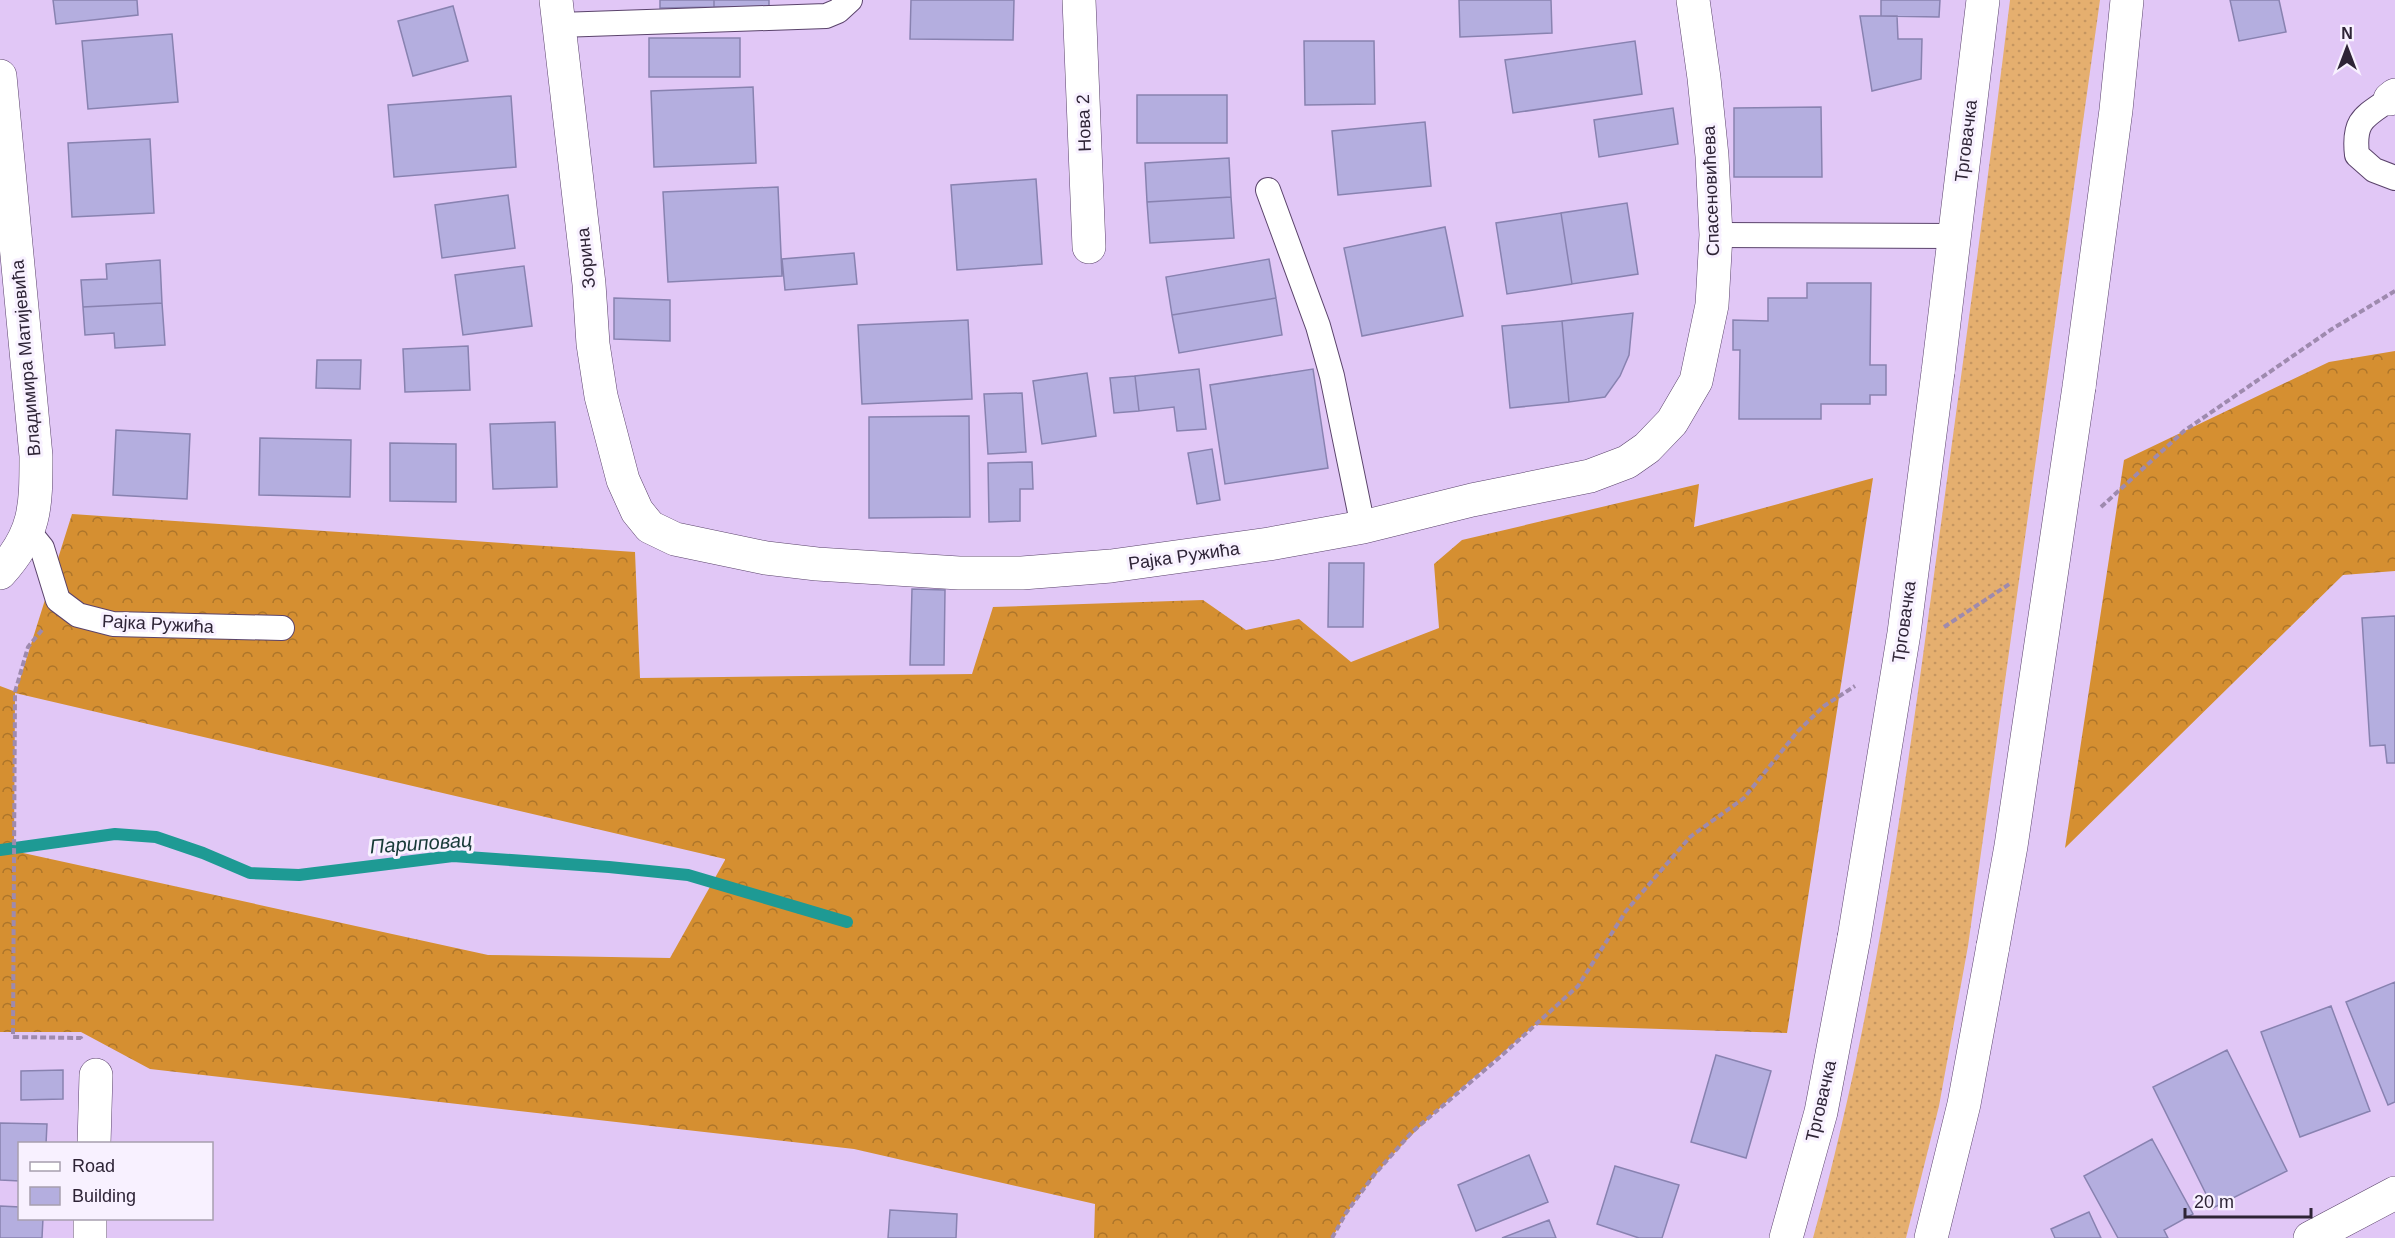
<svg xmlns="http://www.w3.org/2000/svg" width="2395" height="1238" font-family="Helvetica,sans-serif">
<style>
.grass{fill:url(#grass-dots)}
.forest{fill:url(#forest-crowns);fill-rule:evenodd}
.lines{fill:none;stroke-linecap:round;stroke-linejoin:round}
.stream{stroke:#1e9a94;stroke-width:12}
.building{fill:#b4aedf;stroke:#8882b0;stroke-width:1.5}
.lane-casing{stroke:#5a436b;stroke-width:26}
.street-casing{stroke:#5a436b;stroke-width:34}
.primary-casing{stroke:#5a436b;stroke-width:34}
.path{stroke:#9e8aae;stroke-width:4;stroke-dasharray:6 3;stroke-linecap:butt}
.lane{stroke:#fff;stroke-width:24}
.street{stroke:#fff;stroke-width:33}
.primary{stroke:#fff;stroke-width:33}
.primary-bridge-casing{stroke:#5a436b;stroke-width:34;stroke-linecap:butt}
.primary-bridge{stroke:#fff;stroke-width:33}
.labels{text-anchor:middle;stroke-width:6;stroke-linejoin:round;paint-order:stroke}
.street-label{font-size:18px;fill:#2e2436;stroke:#f8f1ff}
.water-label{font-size:20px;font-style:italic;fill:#183a38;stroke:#f8f1ff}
</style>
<defs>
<pattern id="grass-dots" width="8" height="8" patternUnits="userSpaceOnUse" patternTransform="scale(1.5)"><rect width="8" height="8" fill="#e5af6f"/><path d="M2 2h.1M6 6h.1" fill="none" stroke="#c59661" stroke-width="1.8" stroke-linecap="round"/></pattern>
<pattern id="forest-crowns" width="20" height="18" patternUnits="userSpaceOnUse" patternTransform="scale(1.5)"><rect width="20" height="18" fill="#d58f31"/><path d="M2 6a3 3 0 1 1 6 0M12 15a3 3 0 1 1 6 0" fill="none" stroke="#ad752a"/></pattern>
</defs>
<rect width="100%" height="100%" fill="#e1c7f6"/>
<path class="grass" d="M2010,0h90l-132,946 -29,160 -33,132h-93c56,-202 87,-412 115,-619 28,-206 57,-413 82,-619z"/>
<path class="forest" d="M2395,351v220l-52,4 -278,273 59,-388 205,-98z
M1873,478l-86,555 -252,-8c-74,65 -154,125 -203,213h-238l1,-34 -241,-55 -704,-80 -69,-37h-81v-346l16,6 56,-178 563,38 5,126 332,-4 21,-67 210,-7 43,30 53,-11 52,43 88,-34 -5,-64 28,-24 237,-56 -5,43zM15,693l710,166v1l-55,98 -182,-3 -474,-104z"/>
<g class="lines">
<path class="stream" d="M0,850l115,-16 41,3 47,16 47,20 49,2 154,-19 156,11 79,8 159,47"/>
</g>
<path class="building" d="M53,0h84l1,15 -82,9z
M660,0h54v7l-54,1z
M714,0h55v7h-55z
M911,0h103l-1,40 -103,-1z
M1459,0h92l1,33 -92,4z
M1881,0h59l-1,17 -58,-1z
M2230,0h49l7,32 -47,9z
M453,6l15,55 -55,15 -15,-55z
M1860,16h37l1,23h24l-1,40 -49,12z
M172,34l6,68 -90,7 -6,-68z
M649,38h91v39h-91z
M1304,41h70l1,63 -70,1z
M1635,41l7,53 -129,19 -8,-53z
M753,87l3,76 -102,4 -3,-76z
M1137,95h90v48h-90z
M511,96l5,71 -122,10 -6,-72z
M1821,107l1,70h-88v-69z
M1673,108l5,36 -79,13 -5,-37z
M1425,122l6,64 -93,9 -6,-64z
M150,139l4,74 -82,4 -4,-74z
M1229,158l2,39 -84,5 -2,-39z
M1036,179l6,85 -85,6 -6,-85z
M778,187l4,89 -114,6 -5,-90z
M508,195l7,53 -73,10 -7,-53z
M1231,197l3,41 -84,5 -3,-41z
M1627,203l11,71 -66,10 -11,-71z
M1561,213l11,71 -65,10 -11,-71z
M1445,227l18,89 -101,20 -18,-88z
M854,253l3,31 -72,6 -3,-31z
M1269,259l7,39 -104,17 -6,-38z
M160,260l2,43 -79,4 -2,-27 26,-1 -1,-15z
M524,266l8,60 -69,9 -8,-60z
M1807,283h64l-1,82h16v30h-16v9h-49v15h-82l1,-69h-7v-30l35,1v-23h39z
M614,298l56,2v41l-56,-2z
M1276,298l6,37 -103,18 -7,-38z
M162,303l3,42 -50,3 -1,-15 -29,2 -2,-28z
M1633,313l-4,42 -9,21 -15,21 -36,5 -7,-81z
M968,320l4,79 -110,5 -4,-79z
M1562,321l7,81 -59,6 -8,-82z
M468,346l2,44 -65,2 -2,-43z
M317,360h44l-1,29 -44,-1z
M1199,369l7,60 -29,2 -3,-24 -35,4 -4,-35z
M1313,369l15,99 -103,16 -15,-99z
M1087,373l9,63 -54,8 -9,-63z
M1135,376l4,35 -25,2 -4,-35z
M1022,393l4,59 -38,2 -4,-60z
M969,416l1,101 -101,1v-101z
M555,422l2,65 -64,2 -3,-65z
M116,430l74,4 -3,65 -74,-4z
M260,438l91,2 -1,57 -91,-2z
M390,443l66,1v58l-66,-1z
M1212,449l8,51 -23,4 -9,-51z
M1032,462l1,27h-13v32l-31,1 -1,-59z
M1329,563h35l-1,64h-35z
M912,589l33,1 -1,75h-34z
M2395,616v147h-8l-2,-18 -15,1 -8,-128z
M2395,982v120l-7,3 -42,-103z
M2331,1006l39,105 -70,26 -39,-105z
M2227,1050l60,121 -74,37 -60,-121z
M1716,1055l55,16 -25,87 -55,-16z
M63,1070v29l-42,1v-29z
M0,1123l47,1 -1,20h-26v37l-20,-1z
M2152,1139l41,75 -29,16 4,8h-50l-34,-62z
M1529,1155l19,47 -72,29 -18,-46z
M1615,1166l64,19 -17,53h-23l-42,-14z
M0,1206l20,1v11h23l-1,20h-42z
M890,1210l67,4 -1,24h-68z
M2089,1212l12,26h-46l-4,-9z
M1549,1220l7,18h-54z"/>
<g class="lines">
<g class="lane-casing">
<path id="lane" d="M559,25l267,-9 12,-5 12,-11
M2390,99c-26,18 -37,21 -33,56l17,15 21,8
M1268,190l50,136 14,50 31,151
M1716,235l238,1
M29,532l13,16 16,52 20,15 35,9 169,4"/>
</g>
<g class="street-casing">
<path id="street" d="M556,0l33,284 4,60 8,52 22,84 14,31 13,16 25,12 91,19 51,6 142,9h63l89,-7 158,-22 94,-17 109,-27 118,-24 37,-14 20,-14 25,-26 24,-41 16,-76 4,-70 -4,-79 -8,-78 -11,-78
M1079,0l10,247
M0,76l36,380c0,51 0,78 -36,117
M2390,99l5,-4
M94,1144l2,-69
M90,1238v-20
M2310,1238l85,-45"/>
</g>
<g class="primary-casing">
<path id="primary" d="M1938,372l45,-372
M2079,387l37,-277 11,-110
M1786,1238l35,-126 33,-174
M1931,1238l33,-134 29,-158"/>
</g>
<path class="path" d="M2101,507l83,-76 148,-102 63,-38
M1944,627l67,-44
M42,630l-14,17 -13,45 -2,345 68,1 1,2
M1332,1238l14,-25 28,-38 38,-43 88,-75 78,-71 48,-75 64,-74 54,-39 54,-67 26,-25 31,-20"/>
<use href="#lane" class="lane"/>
<use href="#street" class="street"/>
<use href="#primary" class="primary"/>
<g class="primary-bridge-casing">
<path id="primary-bridge" d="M1854,938l50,-305 34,-261
M1993,946l18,-100 68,-459"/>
</g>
<use href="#primary-bridge" class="primary-bridge"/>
</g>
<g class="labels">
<g class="street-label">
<text transform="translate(1084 123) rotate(-92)" y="6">Нова 2</text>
<text transform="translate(1966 141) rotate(-83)" y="6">Трговачка</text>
<text transform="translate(1711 191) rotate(-92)" y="6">Спасеновићева</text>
<text transform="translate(586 258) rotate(-96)" y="6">Зорина</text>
<text transform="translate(26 358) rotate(-95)" y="6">Владимира Матијевића</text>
<text transform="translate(1184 556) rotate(-8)" y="6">Рајка Ружића</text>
<text transform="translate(1904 622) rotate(-82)" y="6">Трговачка</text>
<text transform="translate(158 624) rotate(3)" y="6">Рајка Ружића</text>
<text transform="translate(1821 1101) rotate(-77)" y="6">Трговачка</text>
</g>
<g class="water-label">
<text transform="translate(421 843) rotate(-4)" y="7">Париповац</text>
</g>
</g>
<rect x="18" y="1142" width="195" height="78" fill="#f8f1ff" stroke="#a79faf" stroke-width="1.5"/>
<rect x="30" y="1162" width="30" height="9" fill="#ffffff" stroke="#a79faf" stroke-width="1.5"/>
<text x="72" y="1172" font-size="18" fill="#2e2436">Road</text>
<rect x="30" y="1187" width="30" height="18" fill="#b4aedf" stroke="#a79faf" stroke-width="1.5"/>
<text x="72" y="1202" font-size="18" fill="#2e2436">Building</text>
<g transform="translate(2347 48)" stroke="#f8f1ff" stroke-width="4.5" paint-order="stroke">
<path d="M0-4.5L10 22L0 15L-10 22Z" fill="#2e2436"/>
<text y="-9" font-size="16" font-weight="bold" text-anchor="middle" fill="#2e2436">N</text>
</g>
<path d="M2185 1208v9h126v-9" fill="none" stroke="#2e2436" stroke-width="3"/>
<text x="2194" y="1208" font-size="18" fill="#2e2436" stroke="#f8f1ff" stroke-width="4.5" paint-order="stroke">20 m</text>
</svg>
